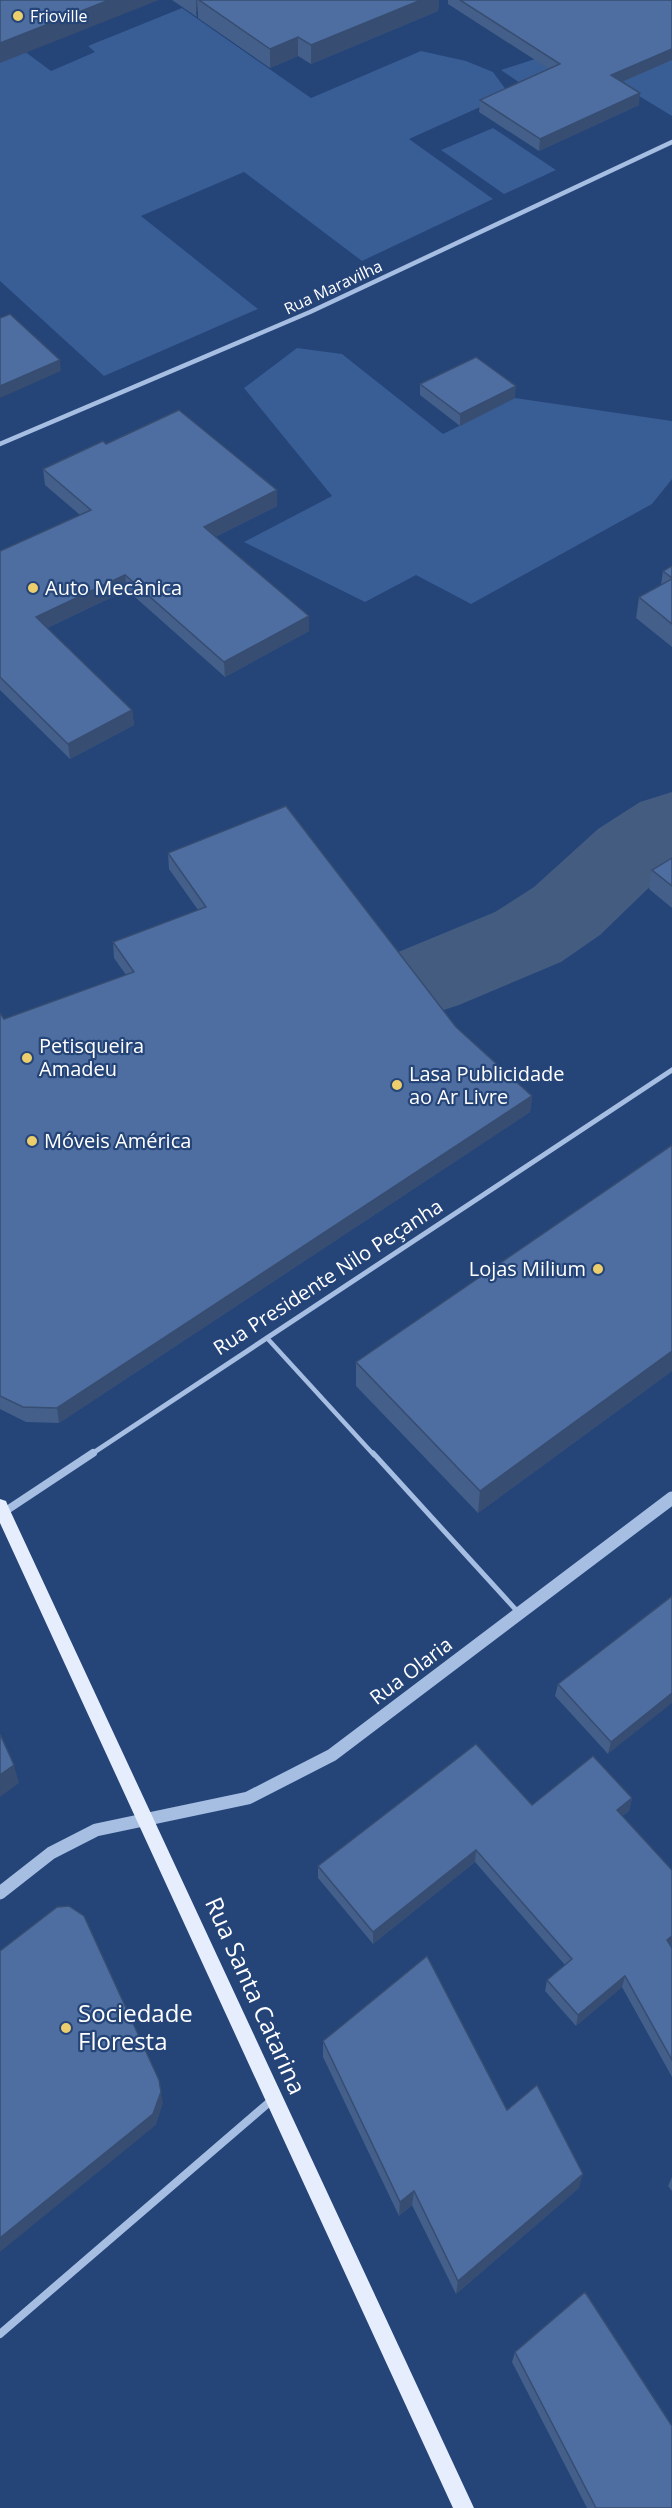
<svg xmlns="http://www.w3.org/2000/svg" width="672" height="2508" font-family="'Open Sans',sans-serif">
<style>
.green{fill:#395d95}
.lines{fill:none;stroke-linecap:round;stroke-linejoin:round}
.river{fill:#455c81;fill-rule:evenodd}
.service-far1{stroke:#a7bee3;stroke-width:4.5}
.service{stroke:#a7bee3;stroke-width:5}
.minor-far2{stroke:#a7bee3;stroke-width:4.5}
.minor-far1{stroke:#a7bee3;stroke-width:5}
.minor{stroke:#a7bee3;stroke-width:8}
.tertiary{stroke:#a7bee3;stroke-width:13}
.primary{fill:#e6edfc;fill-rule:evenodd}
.wall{fill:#435f8a}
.shaded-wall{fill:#374d71}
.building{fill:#4e6ea1;stroke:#374d71;stroke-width:1.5}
.poi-dot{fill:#eccf6c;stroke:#254478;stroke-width:2}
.labels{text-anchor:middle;stroke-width:4.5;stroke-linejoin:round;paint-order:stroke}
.far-poi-label{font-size:16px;fill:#fff;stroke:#254478;text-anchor:start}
.far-street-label{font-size:16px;fill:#fff;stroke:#254478}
.poi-label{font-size:20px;fill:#fff;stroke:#254478;text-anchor:start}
.street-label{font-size:20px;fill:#fff;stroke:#254478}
.near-street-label{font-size:24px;fill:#fff;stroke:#254478}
.near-poi-label{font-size:24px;fill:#fff;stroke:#254478;text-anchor:start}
</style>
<rect width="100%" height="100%" fill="#254478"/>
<path class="green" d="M182,8l129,90 110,-47 45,10 27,11 16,22 -100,45 84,60 -131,62 -118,-89 -103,44 117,93 -154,67 -104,-95v-248l51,38 44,-19 -7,-6z
M563,50l109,9v57l-76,-46 -76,13 -19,-13z
M493,128l63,42 -52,24 -63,-44z
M297,348l45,6 101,80 72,-36 157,23v58l-20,25 -181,100 -55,-29 -51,27 -121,-60 88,-46 -88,-108z"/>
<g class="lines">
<path class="river" d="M672,792v77l-10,6 -62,60 -39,27 -102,43 -34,11 -34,-11 -14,-25 14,-25 104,-43 39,-25 64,-58 42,-27z"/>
<path class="service-far1" d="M267,1338l107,117"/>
<path class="service" d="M373,1453l144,158"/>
<path class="minor-far2" d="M0,444l310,-132 362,-170"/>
<path class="minor-far1" d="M90,1455l582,-385"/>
<path class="minor" d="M4,1512l89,-59
M0,2334l273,-235"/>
<path class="tertiary" d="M0,1893l51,-40 45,-23 152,-32 84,-43 340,-257"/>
<path class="primary" d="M0,1499l6,2 2,5 466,1002h-21l-453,-985z"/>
</g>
<path class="wall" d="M172,0h267l-1,11 -127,53 -13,-8 -28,12 -72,-50v-8l-2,2 1,5z
M448,0h224v60l-50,22 17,23 -100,46 -60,-39 1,-12 69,-31 -101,-65z
M420,384l95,14 -55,28 -40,-31z
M106,444l171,62 -62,31 94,79v15l-84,46 -98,-87 -80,38 85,82 2,15 -64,34 -70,-69v-139l80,-36 -35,-30 -2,-16z
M672,566v81l-36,-29 3,-21 22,-12 2,-14z
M168,853l288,174 76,69 -2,16 -471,311 -33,-1 -26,-13v-396l4,6 122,-44 -12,-17 -1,-16 85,-32 -29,-41z
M672,858v50l-23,-19 3,-19z
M672,1145v226l-194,142 -122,-127v-24z
M672,1596l-64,158 -53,-58 3,-12z
M632,1798l-3,13 -7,5 50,54v74l-1,2 1,2v129l-50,-90 -46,39 -31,-35 2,-11 18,-15 -90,-103 -102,82 -55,-66v-12l214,-61z
M323,2041l184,69 72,78 -123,106 -44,-89 -13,11 -76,-159z
M672,2177v14l-4,-5z
M515,2352l157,156h-85l-75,-146z"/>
<path class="shaded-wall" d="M109,0h50l-159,63v-20z
M196,0h1l1,10 -2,2z
M421,0h18l-1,11 -127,53v-19z
M298,37v19l-28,12v-19z
M672,49v11l-62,27 1,-12z
M640,93l-1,12 -100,46 1,-12z
M60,360l1,11 -61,27v-12z
M516,386l-1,12 -55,28v-12z
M277,490v16l-72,36 -1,-15z
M125,575l2,15 -89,42 -2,-15z
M309,616v15l-84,46 -1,-15z
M132,710l2,15 -64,34 -2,-15z
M532,1096l-2,16 -471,311 -2,-15z
M672,1351v20l-194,142 2,-22z
M672,1693v10l-64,51 3,-12z
M14,1765l5,18 -19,14v-22z
M632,1798l-3,13 -16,11 4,-12z
M476,1850l-1,12 -102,82v-12z
M672,1936v8l-9,8 4,-12z
M625,1976l-3,11 -46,39 2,-11z
M161,2092l2,11 -7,22 -156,127v-14z
M583,2174l-4,14 -123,106 2,-13z
M414,2191l-2,14 -13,11 1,-14z"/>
<path class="building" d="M0,0h109l-109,43z
M199,0h222l-110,45 -13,-8 -28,12z
M460,0h212v49l-61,26 29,18 -100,46 -60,-39 80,-36z
M10,314l50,46 -60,26v-68z
M476,357l40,29 -56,28 -40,-30z
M179,410l98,80 -73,37 105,89 -85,46 -99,-87 -89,42 96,93 -64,34 -68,-67v-126l91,-41 -48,-41 60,-28 3,3z
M672,566v12l-9,-7z
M672,579v45l-33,-27z
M286,806l170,221 76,69 -475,312 -34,-1 -23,-11v-383l4,6 130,-47 -21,-30 93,-35 -38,-54z
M672,858v28l-20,-16z
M672,1145v206l-192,140 -124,-129z
M672,1596v97l-61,49 -53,-58z
M0,1734l14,31 -14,10z
M476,1744l56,61 61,-49 39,42 -15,12 55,60v66l-5,4 5,8v112l-47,-84 -47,39 -31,-35 25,-21 -96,-109 -103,82 -55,-66z
M69,1906l15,10 75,164 2,12 -8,22 -153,124v-287l57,-44z
M427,1956l80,154 30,-25 46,89 -125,107 -44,-90 -14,11 -77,-161z
M585,2292l87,134v82h-76l-81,-156z"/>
<g class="poi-dot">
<circle cx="18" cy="16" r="6"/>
<circle cx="33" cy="588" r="6"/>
<circle cx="27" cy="1058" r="6"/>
<circle cx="397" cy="1085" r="6"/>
<circle cx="32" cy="1141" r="6"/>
<circle cx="598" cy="1269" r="6"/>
<circle cx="66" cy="2028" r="6"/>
</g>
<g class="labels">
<g class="far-poi-label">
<text x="30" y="22">Frioville</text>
</g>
<g class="far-street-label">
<text transform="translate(333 287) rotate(-25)" y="6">Rua Maravilha</text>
</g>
<g class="poi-label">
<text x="45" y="595">Auto Mecânica</text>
<text x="39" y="1053">Petisqueira<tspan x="39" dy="23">Amadeu</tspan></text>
<text x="409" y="1081">Lasa Publicidade<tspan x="409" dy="23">ao Ar Livre</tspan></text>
<text x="44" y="1148">Móveis América</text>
<text x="586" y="1276" text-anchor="end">Lojas Milium</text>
</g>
<g class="street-label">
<text transform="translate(328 1277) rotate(-33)" y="7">Rua Presidente Nilo Peçanha</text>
<text transform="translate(411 1671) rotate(-37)" y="7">Rua Olaria</text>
</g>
<g class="near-street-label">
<text transform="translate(255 1996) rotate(66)" y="8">Rua Santa Catarina</text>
</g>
<g class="near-poi-label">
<text x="78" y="2022">Sociedade<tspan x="78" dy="28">Floresta</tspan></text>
</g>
</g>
</svg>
